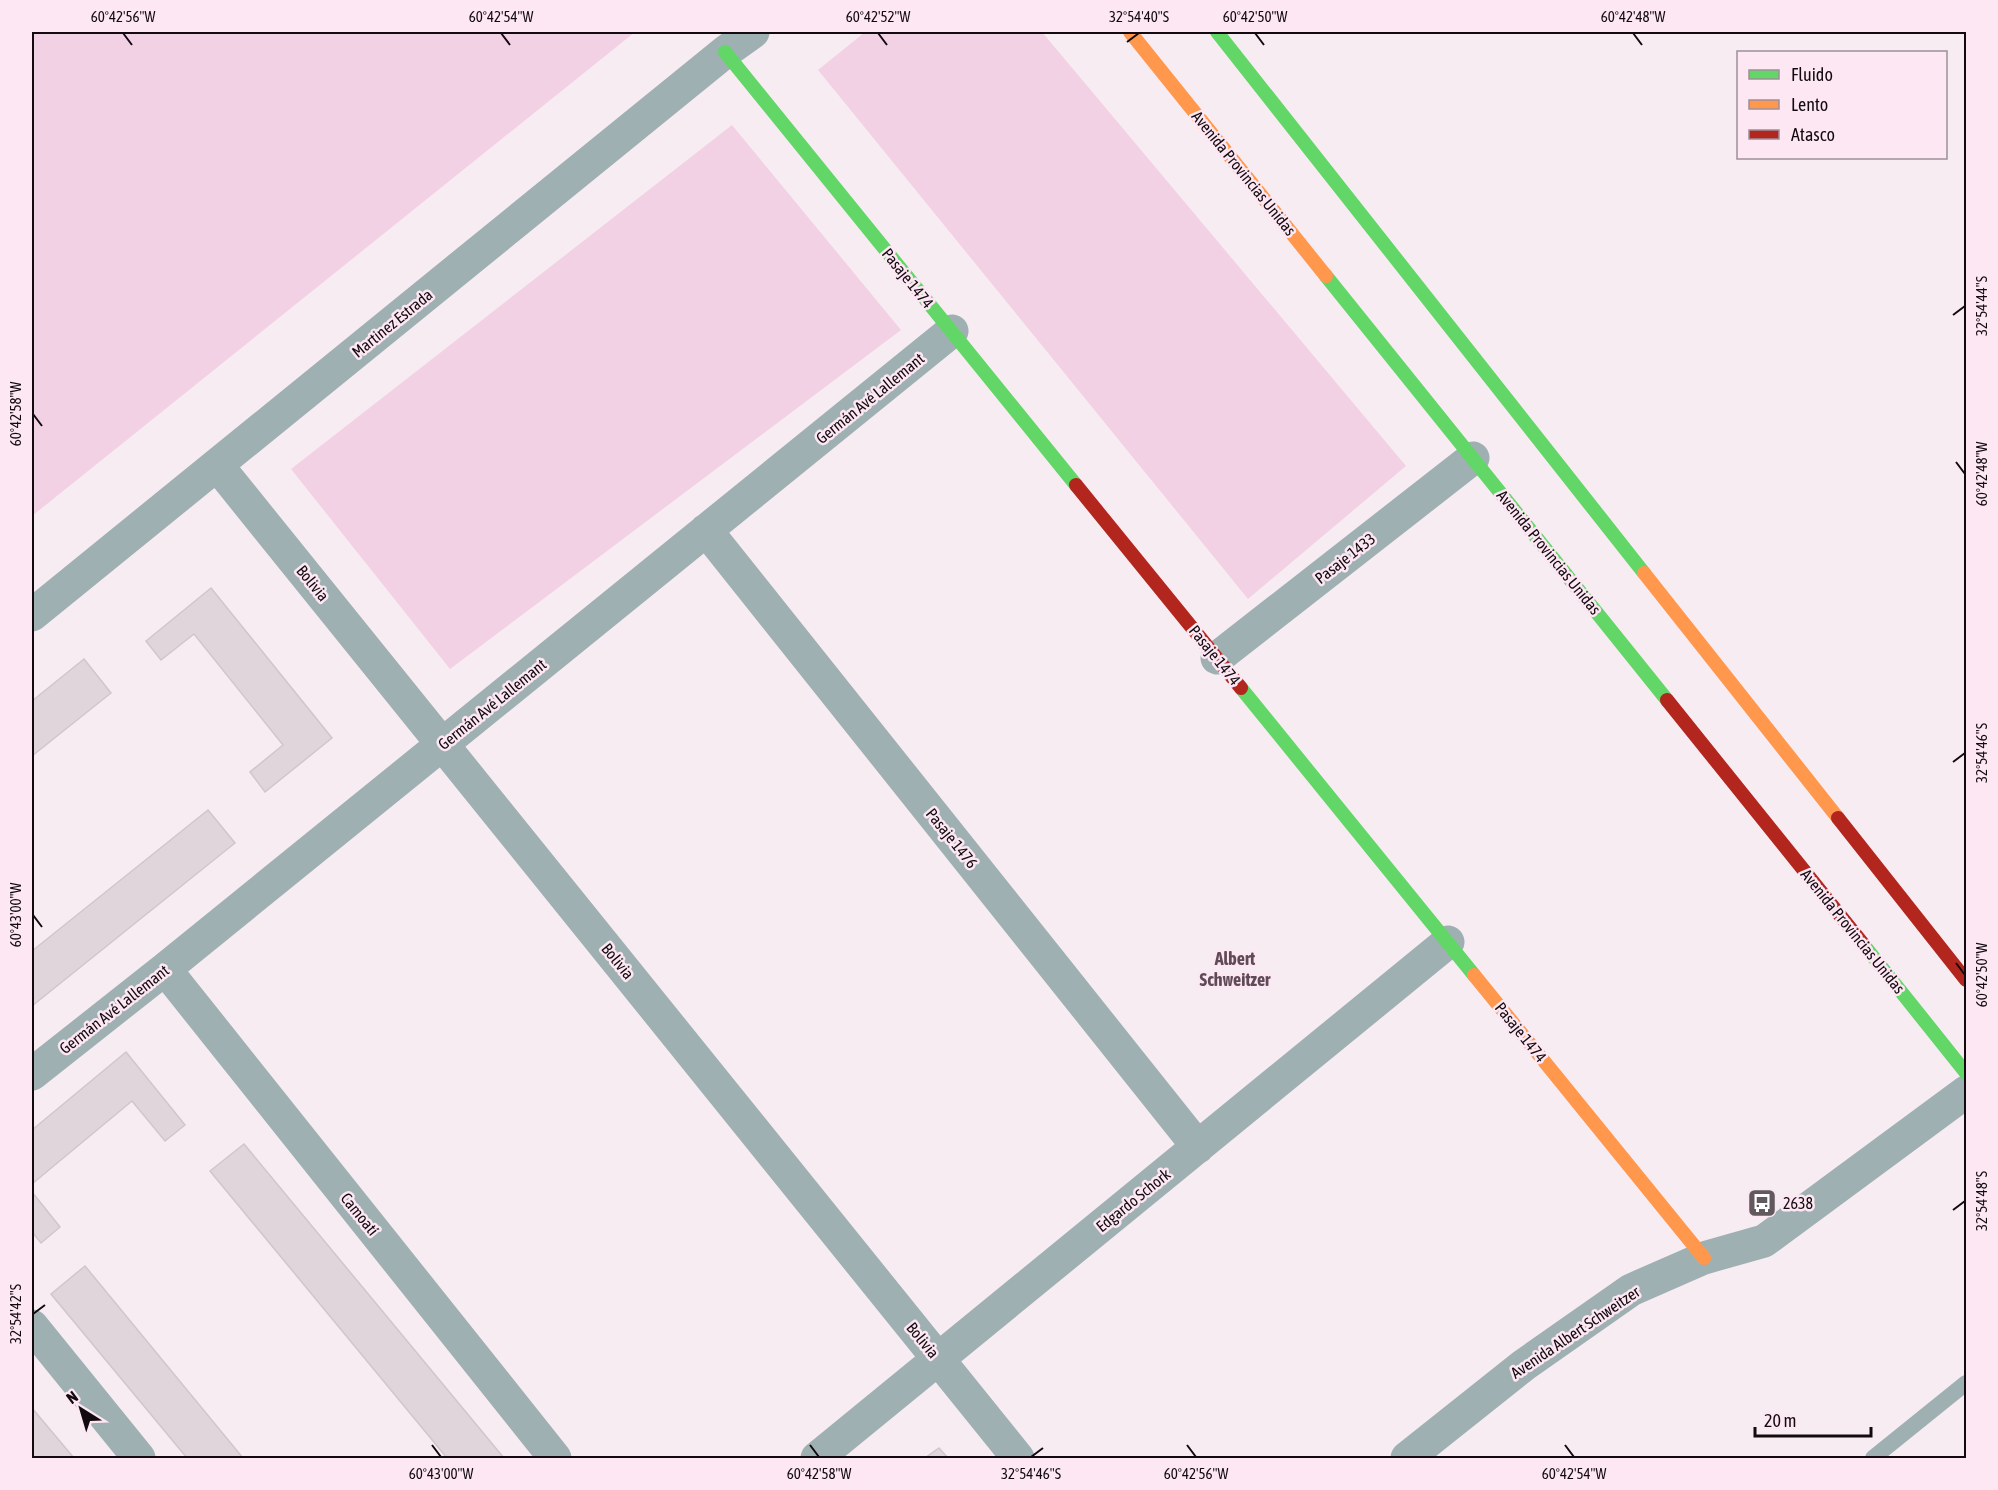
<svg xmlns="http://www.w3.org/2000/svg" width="1998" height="1490" font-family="'Asap Condensed',sans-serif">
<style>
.grass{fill:#f3d1e5}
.building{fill:#dfd5db;stroke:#d0c6cc;stroke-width:1.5}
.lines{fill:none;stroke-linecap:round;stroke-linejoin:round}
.lane{stroke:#9fb0b3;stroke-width:16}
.street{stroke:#9fb0b3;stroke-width:33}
.fast{stroke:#63d668;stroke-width:14}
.slow{stroke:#ff974d;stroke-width:14}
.jam{stroke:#b3261e;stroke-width:14}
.ticks{fill:none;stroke:#120a0f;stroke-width:2}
.labels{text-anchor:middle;stroke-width:5;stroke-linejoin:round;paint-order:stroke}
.street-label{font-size:16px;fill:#120a0f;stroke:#fce7f3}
.poi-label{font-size:16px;fill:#120a0f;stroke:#fce7f3;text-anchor:start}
.neighbourhood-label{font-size:18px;font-weight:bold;fill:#5f4a57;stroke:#fce7f3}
.neatline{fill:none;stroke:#120a0f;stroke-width:2}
.ticks-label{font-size:15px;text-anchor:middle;fill:#120a0f}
</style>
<rect width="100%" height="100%" fill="#f7ecf2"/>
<path class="grass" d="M32,32h603l-603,484z
M865,32h177l364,434 -158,133 -430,-529z
M732,125l169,205 -451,339 -159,-200z"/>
<path class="building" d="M211,588l121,150 -67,54 -15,-20 33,-27 -89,-111 -33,26 -15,-19z
M84,659l27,34 -79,63v-55z
M208,810l27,33 -203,163v-55z
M126,1052l59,73 -20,16 -33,-40 -100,83v-54z
M244,1144l260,314h-57l-237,-287z
M32,1192l28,35 -19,16 -9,-11z
M85,1266l158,192h-56l-136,-164z
M32,1408l42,50h-42z
M939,1448l9,10h-23z"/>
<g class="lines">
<path class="lane" d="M1873,1458l93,-75"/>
<path class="street" d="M217,465l801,993
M706,530l492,617
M32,615l693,-563 28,-20
M1217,658l256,-200
M165,969l390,489
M32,1074l133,-105 787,-638
M32,1326l107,132
M817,1458l631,-516
M1407,1458l117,-93 107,-75 73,-32 60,-17 202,-149"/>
<path class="fast" d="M1217,32l427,541
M725,52l351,433
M1326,276l341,424
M1241,688l233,287
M1863,944l103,129"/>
<path class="slow" d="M1130,32l196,244
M1644,573l194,245
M1474,975l230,283"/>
<path class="jam" d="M1076,485l165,203
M1667,700l196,244
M1838,818l128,162"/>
</g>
<path class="ticks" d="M123,33l9,12M501,33l9,12M878,33l9,12M1255,33l9,12M1633,33l9,12M1127,42l12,-9M1953,315l12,-9M33,414l9,12M1956,462l9,12M1953,762l12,-9M33,915l9,12M1956,963l9,12M1953,1210l12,-9M33,1314l12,-9M432,1445l9,12M810,1445l9,12M1187,1445l9,12M1565,1445l9,12M1031,1457l12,-9"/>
<defs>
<g id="bus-square" transform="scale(1.5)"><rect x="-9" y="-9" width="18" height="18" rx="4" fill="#62595e" stroke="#fce7f3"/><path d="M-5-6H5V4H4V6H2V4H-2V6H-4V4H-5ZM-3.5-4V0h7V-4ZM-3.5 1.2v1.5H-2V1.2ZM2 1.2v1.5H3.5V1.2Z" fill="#fff"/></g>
</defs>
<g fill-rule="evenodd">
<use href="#bus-square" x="1762" y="1203"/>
</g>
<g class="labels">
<g class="street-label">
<text transform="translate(1244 173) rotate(51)" y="6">Avenida Provincias Unidas</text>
<text transform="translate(908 278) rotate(51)" y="6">Pasaje 1474</text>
<text transform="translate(392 323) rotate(-39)" y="6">Martinez Estrada</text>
<text transform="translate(870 398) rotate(-39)" y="6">Germán Avé Lallemant</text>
<text transform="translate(1549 552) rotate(51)" y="6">Avenida Provincias Unidas</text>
<text transform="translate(1345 558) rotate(-38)" y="6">Pasaje 1433</text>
<text transform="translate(313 583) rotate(51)" y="6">Bolivia</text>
<text transform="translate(1215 655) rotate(51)" y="6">Pasaje 1474</text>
<text transform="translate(492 704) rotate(-39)" y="6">Germán Avé Lallemant</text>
<text transform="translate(952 838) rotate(51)" y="6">Pasaje 1476</text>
<text transform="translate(1853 931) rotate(51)" y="6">Avenida Provincias Unidas</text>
<text transform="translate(618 961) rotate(51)" y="6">Bolivia</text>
<text transform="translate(114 1009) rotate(-38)" y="6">Germán Avé Lallemant</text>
<text transform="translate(1521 1032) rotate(51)" y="6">Pasaje 1474</text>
<text transform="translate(1133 1200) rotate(-39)" y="6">Edgardo Schork</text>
<text transform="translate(360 1214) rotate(51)" y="6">Camoatí</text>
<text transform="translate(1575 1332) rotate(-34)" y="6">Avenida Albert Schweitzer</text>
<text transform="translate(923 1340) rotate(51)" y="6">Bolivia</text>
</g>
<g class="poi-label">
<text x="1783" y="1209">2638</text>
</g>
<g class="neighbourhood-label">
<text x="1235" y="965">Albert<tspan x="1235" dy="21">Schweitzer</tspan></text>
</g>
</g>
<rect width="1998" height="1490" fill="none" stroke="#fce7f3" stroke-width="66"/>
<rect x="1737" y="51" width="210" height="108" fill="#fce7f3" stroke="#9e8f98" stroke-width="1.5"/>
<rect x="1749" y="70" width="30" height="9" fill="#63d668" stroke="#9e8f98" stroke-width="1.5"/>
<text x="1791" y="81" font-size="18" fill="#120a0f">Fluido</text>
<rect x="1749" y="100" width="30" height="9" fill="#ff974d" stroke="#9e8f98" stroke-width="1.5"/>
<text x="1791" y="111" font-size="18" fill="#120a0f">Lento</text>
<rect x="1749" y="130" width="30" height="9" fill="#b3261e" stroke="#9e8f98" stroke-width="1.5"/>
<text x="1791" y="141" font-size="18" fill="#120a0f">Atasco</text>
<g transform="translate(81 1409) rotate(323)" stroke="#fce7f3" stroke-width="4.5" paint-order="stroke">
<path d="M0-4.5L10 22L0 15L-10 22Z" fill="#120a0f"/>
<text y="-9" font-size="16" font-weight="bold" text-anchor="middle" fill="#120a0f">N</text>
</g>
<path d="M1755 1427v9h116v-9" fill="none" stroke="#120a0f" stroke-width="3"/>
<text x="1764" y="1427" font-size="18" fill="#120a0f" stroke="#fce7f3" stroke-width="4.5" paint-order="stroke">20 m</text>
<rect x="33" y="33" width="1932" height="1424" class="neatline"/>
<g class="ticks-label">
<text x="123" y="22">60°42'56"W</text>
<text x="501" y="22">60°42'54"W</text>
<text x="878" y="22">60°42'52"W</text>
<text x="1139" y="22">32°54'40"S</text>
<text x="1255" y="22">60°42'50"W</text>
<text x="1633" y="22">60°42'48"W</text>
<text transform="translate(1982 306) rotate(-90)" y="5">32°54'44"S</text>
<text transform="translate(16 414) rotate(-90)" y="5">60°42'58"W</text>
<text transform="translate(1982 474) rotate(-90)" y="5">60°42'48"W</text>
<text transform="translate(1982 753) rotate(-90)" y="5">32°54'46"S</text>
<text transform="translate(16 915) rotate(-90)" y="5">60°43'00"W</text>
<text transform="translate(1982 975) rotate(-90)" y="5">60°42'50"W</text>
<text transform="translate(1982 1201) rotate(-90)" y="5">32°54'48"S</text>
<text transform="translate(16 1314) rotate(-90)" y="5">32°54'42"S</text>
<text x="441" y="1479">60°43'00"W</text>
<text x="819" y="1479">60°42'58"W</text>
<text x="1031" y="1479">32°54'46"S</text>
<text x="1196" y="1479">60°42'56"W</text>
<text x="1574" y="1479">60°42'54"W</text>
</g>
</svg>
